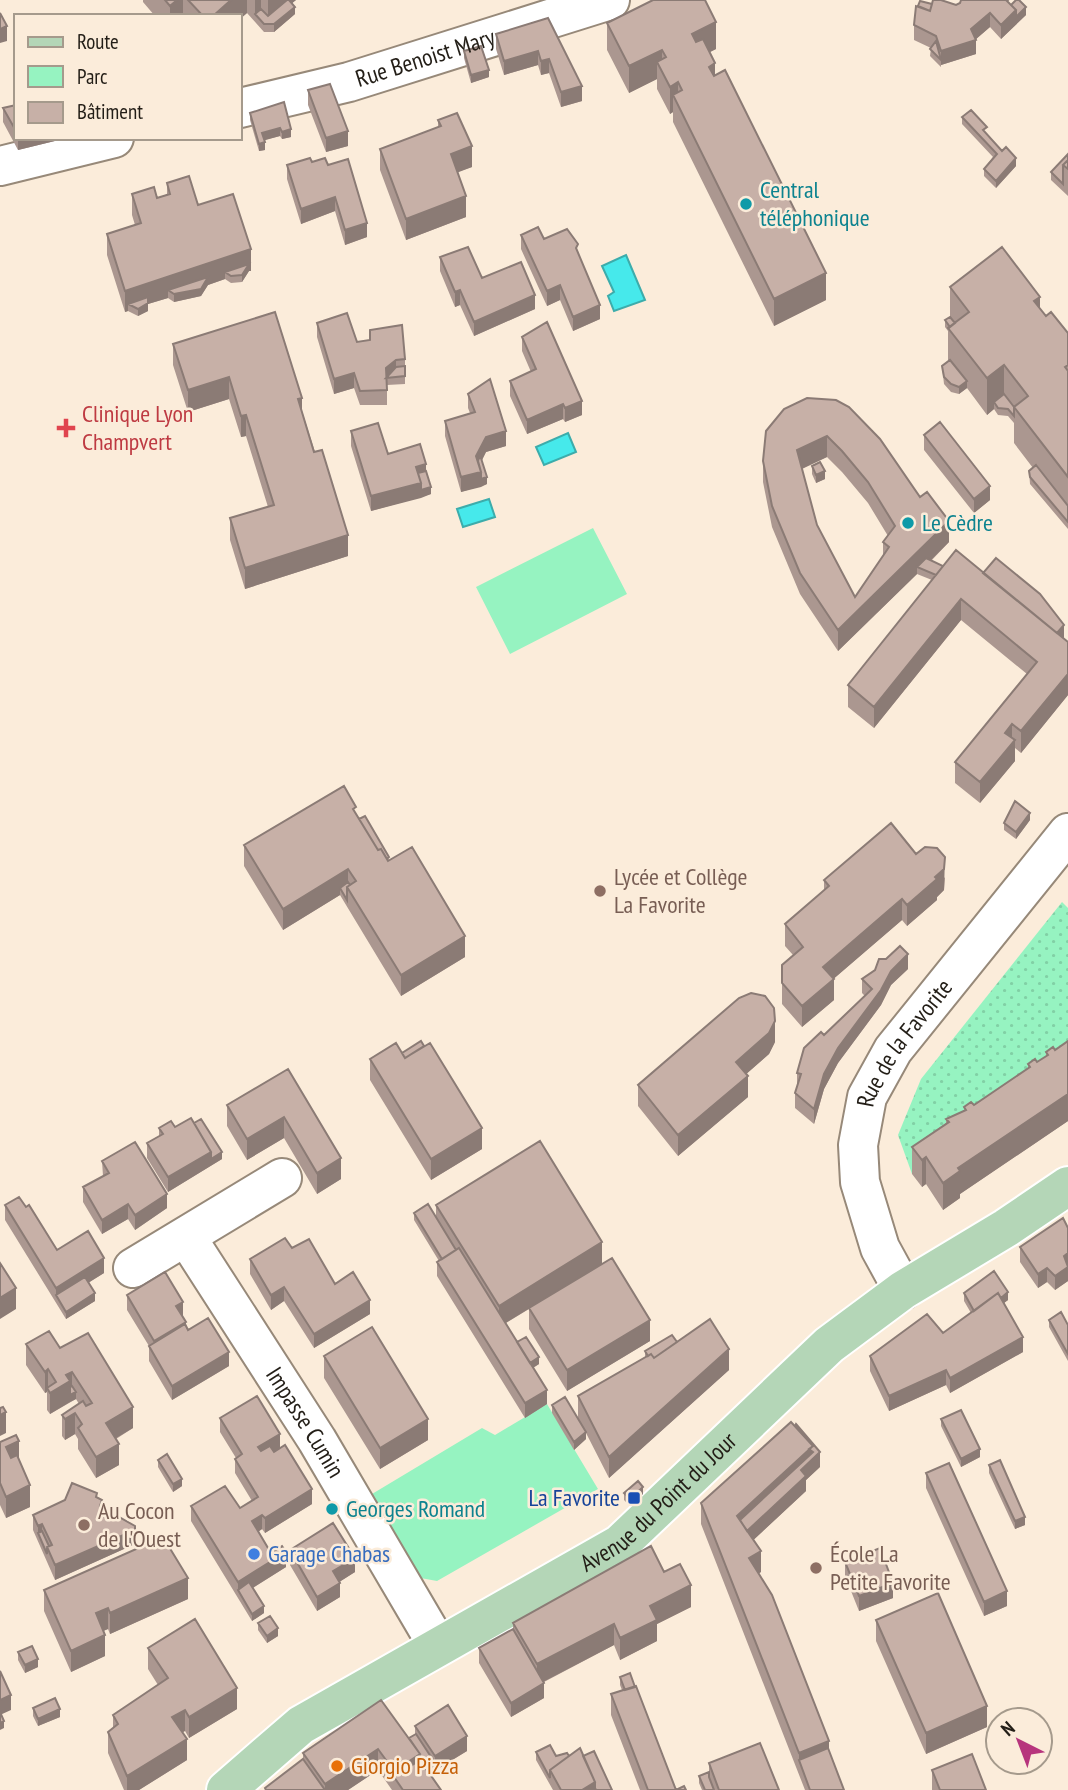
<svg xmlns="http://www.w3.org/2000/svg" width="1068" height="1790" font-family="'PT Sans Narrow',sans-serif">
<style>
.grass{fill:url(#grass-dots)}
.park{fill:#96f3c1}
.water{fill:#46e9eb;stroke:#3cacab;stroke-width:2}
.lines{fill:none;stroke-linecap:round;stroke-linejoin:round}
.minor-casing{stroke:#978979;stroke-width:42}
.major-casing{stroke:#fff;stroke-width:42}
.minor{stroke:#fff;stroke-width:38}
.major{stroke:#b4d6b7;stroke-width:38}
.wall{fill:#ab9790;fill-rule:evenodd}
.shaded-wall{fill:#8b7b75}
.building{fill:#c7b0a7;stroke:#8b7b75;stroke-width:2;fill-rule:evenodd}
.culture-dot{fill:#0f9aa8;stroke:#fbecda;stroke-width:2.5}
.health-dot{fill:#e0444e;stroke:#fbecda;stroke-width:2.5}
.education-dot{fill:#8d6e63;stroke:#fbecda;stroke-width:2.5}
.transit-dot{fill:#1a4fb4;stroke:#fbecda;stroke-width:2.5}
.shop-dot{fill:#3f7fe0;stroke:#fbecda;stroke-width:2.5}
.food-dot{fill:#e8710a;stroke:#fbecda;stroke-width:2.5}
.labels{text-anchor:middle;stroke-width:5;stroke-linejoin:round;paint-order:stroke}
.street-label{font-size:24px;fill:#231e17;stroke:#fbecda}
.culture-label{font-size:24px;fill:#0d838f;stroke:#fbecda;text-anchor:start}
.health-label{font-size:24px;fill:#be3a42;stroke:#fbecda;text-anchor:start}
.education-label{font-size:24px;fill:#785e54;stroke:#fbecda;text-anchor:start}
.transit-label{font-size:24px;fill:#164399;stroke:#fbecda;text-anchor:end}
.shop-label{font-size:24px;fill:#366cbe;stroke:#fbecda;text-anchor:start}
.food-label{font-size:24px;fill:#c56008;stroke:#fbecda;text-anchor:start}
</style>
<defs>
<pattern id="grass-dots" width="8" height="8" patternUnits="userSpaceOnUse" patternTransform="scale(1.75)"><rect width="8" height="8" fill="#96f3c1"/><path d="M2 2h.1M6 6h.1" fill="none" stroke="#81d0a5" stroke-width="1.8" stroke-linecap="round"/></pattern>
</defs>
<rect width="100%" height="100%" fill="#fbecda"/>
<path class="grass" d="M1062,902l6,6v160l-156,106 -14,-39 23,-56z"/>
<path class="park" d="M593,528l34,66 -117,60 -34,-67z
M547,1404l51,85 -161,92 -22,-4 -48,-80 115,-69 13,7z"/>
<path class="water" d="M626,255l19,45 -31,11 -6,-15 6,-4 -12,-26z
M568,433l8,19 -32,13 -8,-18z
M489,499l6,18 -32,10 -6,-18z"/>
<g class="lines">
<g class="minor-casing">
<g id="minor">
<path id="s1" d="M240,108l109,-26 261,-82"/>
<path d="M0,166l114,-28"/>
<path id="s2" d="M187,1238l130,202 121,206"/>
<path d="M133,1268l149,-90"/>
<path id="s3" d="M903,1290l-23,-42 -20,-66 -2,-37 9,-48 26,-47 175,-217"/>
</g>
</g>
<g class="major-casing">
<g id="major">
<path id="s4" d="M226,1790l75,-65 319,-181 209,-199 74,-55 103,-62 62,-42"/>
</g>
</g>
<use href="#minor" class="minor"/>
<use href="#major" class="major"/>
</g>
<path class="wall" d="M143,0h153l-4,3 3,11 -21,18h-10l-17,-19 -7,6v-3h-85l-12,-14z
M932,4l24,1 70,10 -25,24 -11,-12 -14,12v15l-35,11v2l-11,-11 1,-8 -17,-8v-15l4,-18z
M548,18l34,83 -21,6 -12,-34 -8,2 -3,-10 -34,10 -8,-26v-15z
M607,23l109,26 -6,3 5,23 111,225 -52,26 -101,-204v-10l-3,2 -13,-25v-10l-28,14 -22,-43z
M464,51l25,26 -18,6 -7,-25z
M308,90l40,56 -22,6 -18,-47z
M284,102l7,35 -9,2 -2,-3 -16,4 1,10 -6,1 -9,-31v-7z
M16,105v33h47v1l-45,11 -15,-28v-14z
M962,117l25,18 29,31 -20,22 -12,-12v-7l9,-12 -31,-33z
M438,120l34,47 -15,5 9,45 -60,23 -26,-70v-21l58,-22z
M1068,154v42l-17,-16v-8z
M312,162l16,3 39,72 -22,8 -10,-34 -34,13 -14,-45v-14z
M167,183l31,22 53,66h-2l-7,11 -11,1 -6,-4 -17,6 -7,11 -27,6 -6,-4 -20,6v7l-10,5 -10,-5 -3,1 -18,-57v-21l28,-9 -3,-10v-21l25,4 10,-3z
M521,235l23,4 34,15 22,65 -27,12 -13,-31 -13,6 -26,-57z
M440,257l42,21 53,31 -61,27 -14,-31 -5,2 -15,-36z
M950,287l90,22 6,7 22,17v196l-38,-45 -1,-13 4,-3 -19,-25v-20l-6,-7 -10,-1 -4,-6 -7,6 -20,-27 -8,6 -8,-2 -7,-8 -2,-18 6,-5v-30l-3,-4v-7l5,-3z
M317,323l40,19 48,17v25l-18,1v20h-27l-6,-17 -20,6 -17,-57z
M522,337l60,78 -17,7 -2,-3 -36,15 -17,-38v-15l21,-9 -9,-21z
M173,344l129,67 46,145 -103,33 -15,-49v-22l38,-11 -22,-71 -5,1 -12,-38 -41,13 -15,-47z
M468,394l38,52 -20,6 -4,8 5,24 -26,8 -16,-56v-15l25,-8 -2,-5z
M807,398l142,144 -18,19 137,81v53l-47,58 -6,-5v13l-35,42 -25,-20v-21l72,-88 -66,-54 -87,108 -26,-21v-22l84,-105 -15,-6 -79,77 -38,-57 -28,-67 -9,-45v-21zM827,457l15,15 26,31 20,33 -5,6v14l-28,41 -38,-72 -15,-56z
M351,431l37,23 38,17 5,23 -60,17 -20,-65z
M924,435l66,65 -16,13 -50,-63z
M812,466l13,13 -9,4 -4,-9z
M356,814l33,46 76,97 -64,39 -61,-101 -57,35 -39,-64v-21z
M1030,820l-14,19 -12,-9v-7z
M916,854l29,24 -1,12 -7,7v3l-30,26 -5,-6 -69,59 1,21 -32,27 -20,-23v-39l11,-10 -8,-9v-22l39,-33v-11z
M908,969l-17,16 -10,20 -43,58 -14,26 -10,35 -19,-16v-15l2,-6v-14l27,-38 41,-39 -3,-3v-14z
M1068,1041v80l-108,73v4l-17,12 -17,-26 -4,3 -10,-13v-27l34,-24v-4l18,-8v-4l10,-2 54,-37v-4l9,-2 9,-5v-5l9,-2z
M775,1042l-6,12 -23,20 2,23 -70,59 -40,-50v-21z
M402,1053l80,96 -51,31 -61,-100v-21z
M288,1069l53,110 -24,15 -33,-56 -37,22 -20,-34v-21z
M194,1123l28,36 -54,33 -21,-34v-15l12,-7v-8l16,-1z
M102,1161l65,47 -32,22 -7,-11 -26,15 -19,-32v-15l20,-11z
M5,1205l52,45 47,23 -16,10 7,18 -29,18 -61,-99z
M436,1205l166,59 48,77 -83,50 -38,-62v-20l-23,14 11,19 22,22 -6,4 14,36 -22,14 -88,-142v-14l2,-1 -25,-41v-7l22,5z
M1068,1228v53l-13,9 -8,-8 -9,6 -18,-26v-15z
M292,1248l78,66 -56,34 -30,-47 -13,9 -21,-36v-15z
M964,1293l44,7 -4,3 19,49 -73,41 -4,-8 -57,26 -19,-40v-15l73,-23 28,-20 -7,-12z
M127,1295l56,22 5,13 41,36 -57,34 -23,-39v-15l-22,-36z
M1049,1320l19,5v36l-19,-34z
M677,1342l52,28 -120,108 -23,-45v6l-12,11 -22,-37v-8l26,13v-22l67,-39v-6z
M26,1344l34,4 73,80 -17,11 3,26 -23,13 -18,-29v-10l-3,-5 -10,6 -3,-4v-21l17,-11 -3,-5 -26,15 -3,-4v-18l-2,1 -19,-28z
M324,1356l104,84 -48,29 -56,-91z
M220,1418l60,30 32,56 -47,29 -3,-4 -4,3 13,21 15,14 -33,21 11,25 -12,8 -61,-100v-15l49,2 12,-7 -17,-28v-14l1,-1 -16,-26z
M941,1419l39,38 -19,10 -20,-41z
M0,1442l19,18 11,47 -24,11 -6,-13z
M158,1460l24,26 -9,6 -15,-25z
M989,1465l36,60 -10,4 -26,-56z
M820,1467l-14,13v11l-53,49 8,32 -2,1 85,217h-39l-104,-266v-21z
M926,1473l81,133 -23,10 -58,-128z
M624,1493l19,1 -13,12 -6,-6z
M97,1497l5,11 33,36 -80,36 -22,-50v-15z
M290,1550l65,22 -16,10 1,15 -23,14 -27,-46z
M845,1562l48,36 -34,13 -14,-35z
M664,1572l27,35 -34,17v17l-37,19 -6,-15 -70,37v16l-33,19 -32,-54v-15l34,-19v-6z
M44,1590l144,9 -78,35 -2,-5 -5,2 2,25 -34,16 -27,-61z
M876,1620l111,107 -61,27 -50,-113z
M258,1623l20,13 -11,7 -9,-13z
M148,1648l89,61 -48,29 -4,-7 -3,1 5,28 -48,30h-15l-16,-37v-21l5,-4v-13l45,-30 -10,-16z
M18,1652l20,15 -13,6 -7,-13z
M620,1677l56,113h10h-46l-29,-75v-21l11,-4 -2,-5z
M33,1708l27,9 -22,9 -5,-10z
M415,1726l52,25 -37,23 11,16h-49l-14,-20 -30,20h-83v-2l38,-29v-6l106,-15 6,-4z
M536,1752l20,4h27l29,34h-59l-17,-30z
M709,1763l70,27h-77l-3,-7v-7l10,-4z
M932,1770l54,20h-54z"/>
<path class="shaded-wall" d="M177,0h6v16h-13v-10z
M231,0h16v13l-7,6v-3h-27z
M255,0h6v17l-6,-3z
M268,0h28l-28,23z
M295,7v7l-21,18v-8z
M1026,7v8l-25,24v-14l15,-15z
M990,13v14l-15,13h1v14l-35,11v-14l30,-22z
M716,22v27l-24,12v-27z
M7,26v15l-7,2v-14z
M662,50v21l-5,-9v17l-28,14v-27z
M538,51v14l-34,10v-14z
M549,59v14l-8,2v-14z
M715,63v27l-6,-23z
M489,70v7l-18,6v-8z
M678,82v24l-5,-11v17l-3,2v-27z
M582,86v15l-21,6v-15z
M280,128v8l-18,5v-8z
M291,129v8l-9,2v-7z
M348,131v15l-22,6v-14z
M18,138h45v1l-45,11z
M265,142v8l-6,1v-7z
M472,146v21l-21,8v-21z
M1016,158v8l-20,22v-7z
M466,196v21l-60,23v-21z
M335,197v14l-34,13v-15z
M367,223v14l-22,8v-15z
M251,249v22h-2l-7,11v-7l-17,-3v7l-17,6 -7,11 -27,6v-8l-6,-4v8l-20,6v7l-10,5v-7l-10,-5v7l-3,1v-21z
M826,273v27l-52,26v-27z
M560,285v15l-13,6v-15z
M460,290v15l-5,2v-15z
M535,295v14l-61,27v-14z
M1040,297v37l-6,-33z
M600,305v14l-27,12v-14z
M396,360v14l-10,4v-10z
M1004,365v36l-10,1v7l-7,6v-37z
M354,373v15l-20,6v-15z
M229,377v22l-41,13v-22z
M967,381v7l-8,6v-7z
M302,398v21l-4,-20z
M582,401v14l-17,7v-14z
M563,404v15l-36,15v-14z
M246,415v21l-5,1v-21z
M506,431v15l-20,6 -8,16 -2,-12 10,-19z
M827,436v21l-30,14v-21z
M426,464v14l-8,3 -2,-14z
M825,471v8l-9,4v-8z
M481,472v15l-20,5v-15z
M487,477v7l-6,3v-8z
M421,483v15l-50,13v-15z
M990,486v14l-16,13v-14z
M431,487v7l-10,4v-8z
M949,521v21l-27,27 -5,-2v7l-79,77v-21z
M348,535v21l-103,33v-21z
M961,599v21l-87,108v-21z
M1064,625v14l-11,-2z
M1068,674v21l-47,58v-22z
M1012,724v20l3,-4v21l-35,42v-21l25,-49z
M1030,813v7l-14,19v-7z
M945,857l-1,33 -7,7v3l-30,26v-21l28,-28z
M348,869v19l-1,-1 -7,1v7l-57,35v-21z
M902,899v21l-79,68v-21z
M465,936v21l-64,39v-21z
M908,954v15l-17,16 -10,20 -43,58 -14,26 -10,35v-15l10,-35 14,-26 53,-77z
M834,979v21l-32,27v-21z
M775,1021v21l-6,12 -33,29v-21z
M748,1076v21l-70,59v-21z
M1068,1094v27l-108,73v4l-17,12v-27l15,-15z
M284,1117v21l-37,22v-21z
M482,1128v21l-51,31v-21z
M211,1152h11v7l-54,33v-15z
M926,1157v27l-4,3v-27z
M341,1158v21l-24,15v-21z
M167,1194v14l-32,22v-15z
M128,1204v15l-26,15v-14z
M602,1242v22l-103,63v-21z
M1068,1253v28l-13,9v-14l9,-20z
M104,1258v15l-45,28 -3,-6v-7z
M1047,1268v14l-9,6v-14z
M284,1287v14l-13,9v-15z
M16,1288v21l-16,10v-21z
M1008,1292v8l-31,23v-7z
M95,1293v8l-29,18v-7z
M370,1300v14l-56,34v-14z
M183,1302v15l-7,-11z
M650,1320v21l-83,50v-21z
M186,1322v14l-32,20v-15z
M1023,1337v15l-73,41v-15z
M729,1349v21l-120,108v-21z
M229,1352v14l-57,34v-14z
M539,1357v7l-13,8v-7z
M48,1369v22l-1,-3v4l-2,1v-21z
M946,1370v15l-57,26v-15z
M72,1372v21l-2,1v8l-20,12v-21l16,-18z
M547,1390v14l-22,14v-15z
M76,1392v7l-6,3v-7z
M133,1407v21l-27,16v-21z
M6,1412v21l-6,3v-21z
M75,1413v21l-10,6v-21z
M428,1419v21l-48,29v-21z
M586,1432v7l-12,11v-8z
M280,1434v14l-22,13v-14z
M19,1441v21l-13,6v-21z
M119,1444v21l-23,13v-21z
M813,1446l7,6v15l-14,13v11l-60,56 -9,-31z
M980,1449v8l-19,10v-8z
M182,1479v7l-9,6v-8z
M30,1485v22l-24,11v-21z
M643,1487v7l-13,12v-7z
M312,1489v15l-47,29v-15z
M262,1515v14l-10,7v-15z
M1025,1517v8l-10,4v-8z
M42,1524v15l-4,-6v-7z
M135,1530v14l-80,36v-15z
M761,1551v21l-12,7v-21z
M286,1552v15l-45,28 -3,-5v-8z
M355,1558v14l-22,14v-15z
M188,1578v21l-78,35v-21z
M340,1583v14l-23,14v-14z
M893,1583v15l-34,13v-15z
M691,1585v22l-34,17v17l-37,19v-22l30,-32z
M1007,1591v15l-23,10v-14z
M264,1606v7l-12,8v-7z
M108,1608v21l-12,5v-21z
M614,1624v21l-77,40v-21z
M278,1628v8l-11,7v-7z
M105,1635v21l-34,16v-21z
M38,1659v8l-13,6v-8z
M544,1683v15l-33,19v-14z
M237,1688v21l-48,29v-21z
M11,1695v15l-11,5v-15z
M987,1706v21l-61,27v-21z
M60,1709v8l-22,9v-7z
M185,1710v21l-13,7v-21z
M4,1721v7l-4,2v-7z
M467,1736v15l-45,27v-7l13,-8v-7z
M187,1739v21l-48,30h-12v-14z
M829,1741v21l-30,-2v-7z
M378,1749v21l-30,20h-23v-6z
M420,1754v21l-26,2v-6z
M595,1782v8h-13z"/>
<path class="building" d="M165,0h12l-7,6z
M188,0h43l-18,16h-10z
M287,0h2l6,7 -21,17h-10l-9,-10 6,-5 7,7z
M653,0h52l11,22 -24,12 4,8 7,-3 12,24 -6,4 5,9 11,-6 101,203 -52,26 -101,-204 9,-5 -4,-8 -8,5 -13,-25 9,-5 -4,-7 -33,16 -22,-43z
M933,0h8l15,5 4,-2 1,-3h47l-1,1 9,9 -15,15 -11,-12 -19,16 5,11 -35,11 -5,-15 -22,-11 2,-19 14,5z
M1016,0h3l7,7 -10,10v-7l-5,-5z
M920,1l12,3 -2,7 -12,-5z
M0,13l7,13 -7,3z
M548,18l34,68 -21,6 -12,-33 -8,2 -3,-10 -34,10 -8,-27z
M936,41l5,19 -11,-11z
M481,46l8,24 -18,5 -7,-24z
M330,84l18,47 -22,7 -18,-48z
M284,102l7,27 -9,3 -2,-4 -18,5 3,9 -6,2 -9,-31z
M16,105v26l-13,-23z
M971,110l16,17 -4,3 19,21 4,-4 10,11 -20,23 -12,-12 13,-15 -35,-37z
M457,113l15,33 -21,8 15,42 -60,23 -26,-70 61,-23 -3,-6z
M1068,154v6l-5,5v19l-12,-12z
M310,158l2,4 13,-4 3,7 20,-6 19,64 -22,7 -10,-33 -34,12 -14,-44z
M1068,160v9l-5,-4z
M189,176l9,29 35,-11 18,55 -126,42 -18,-57 34,-11 -9,-29 22,-7 3,11 13,-4 -3,-11z
M538,227l6,12 23,-10 11,15 -2,4 24,57 -27,12 -13,-32 -13,6 -26,-56z
M468,247l14,31 39,-16 14,33 -61,27 -14,-32 -5,2 -15,-35z
M1002,247l38,50 -6,4 12,15 5,-4 17,21v32l-3,2 3,4v106l-54,-70 14,-11 -24,-31 -17,13 -39,-50 21,-16 -19,-25z
M249,264l-7,11 -11,1 -6,-4z
M208,277l-7,12 -27,5 -6,-4z
M148,297v6l-10,6 -10,-5z
M275,312l27,86 -4,1 16,53 8,-2 26,85 -103,33 -15,-50 44,-13 -28,-90 -5,1 -12,-39 -41,13 -15,-46z
M347,313l10,29 13,-2v-10l32,-5 3,34 -9,1 -10,8 1,22 -27,1 -6,-18 -20,6 -17,-56z
M950,317l5,6 -5,4 -5,-7z
M547,322l35,79 -17,7 -2,-4 -36,16 -17,-39 26,-12 -14,-32z
M950,360l17,21 -8,6 -8,-3 -7,-7 -2,-11z
M405,366v10l-19,2 10,-11z
M490,379l16,52 -20,6 -10,19 5,16 -20,5 -16,-56 30,-9 -7,-18z
M1004,394l10,13v9l-6,-7 -10,-1 -4,-6z
M807,398l29,2 13,7 31,32 40,58 7,-5 22,29 -111,109 -38,-57 -28,-67 -9,-45 3,-30 18,-22zM827,436l15,15 26,31 27,44 -12,16 6,5 -34,50 -38,-72 -20,-75z
M940,422l50,64 -16,13 -50,-64z
M378,423l10,31 32,-10 6,20 -10,3 5,16 -50,13 -20,-65z
M480,455l7,22 -6,2v-7l-3,-11z
M820,462l5,9 -9,4 -4,-9z
M1036,465l32,41v16l-38,-45 -1,-6z
M426,471l5,16 -10,3v-7l-3,-10z
M956,550l112,92v32l-47,57 -9,-7 -7,9 10,7 -35,42 -25,-20 82,-100 -76,-63 -87,108 -26,-22z
M926,558l17,8 -7,9 -19,-8z
M996,558l44,36 24,31 -7,8 -74,-60z
M344,786l12,21 -3,2 25,41 3,-1 7,12 24,-14 53,89 -64,39 -54,-88 9,-6 -8,-12 -65,40 -39,-64z
M1015,801l15,12 -14,19 -12,-9z
M365,816l24,41 -2,2 -6,-10 -3,1 -19,-31z
M891,823l25,31 9,-7 12,1 8,9 -1,12 -9,8 2,2 -30,26 -5,-6 -79,68 11,12 -32,27 -20,-23v-18l21,-18 -18,-23 44,-38 -5,-6z
M348,882l2,3 -3,2v13l-7,-12z
M900,946l8,8 -17,17 -10,19 -43,58 -14,26 -10,35 -19,-16 6,-19 -4,-1 7,-25 17,-16 3,3 48,-46 -10,-10 13,-9 4,-11h7z
M751,993l14,3 9,12 1,13 -6,12 -33,29 12,14 -70,59 -40,-50 101,-87z
M421,1041l3,5 -19,12 -3,-5z
M1068,1041v53l-110,74 2,3 -17,12 -17,-26 -4,3 -10,-13 37,-25 -3,-3 20,-9 -2,-3 7,-5 3,3 56,-38 -2,-3 7,-5 2,3 11,-7 -2,-3 7,-5 2,3z
M396,1043l9,15 25,-15 52,85 -51,31 -61,-100z
M288,1069l53,89 -24,15 -33,-56 -37,22 -20,-34z
M191,1118l20,34 -43,25 -21,-34 16,-9 -4,-6 12,-7 4,6z
M201,1119l21,33 -11,7v-7l-17,-29z
M540,1141l62,101 -103,64 -63,-101z
M135,1142l32,52 -32,21 -7,-11 -26,16 -19,-33 26,-14 -7,-12z
M19,1197l7,10 3,-2 28,45 31,-19 16,27 -48,30 -51,-83z
M428,1204l28,46 -14,9 -28,-46z
M1063,1218l5,10v25l-4,3 4,11 -13,9 -8,-8 -9,6 -18,-27z
M285,1238l7,10 17,-9 26,45 18,-12 17,28 -56,34 -30,-47 -13,8 -21,-36z
M459,1248l88,142 -22,13 -88,-141z
M612,1258l38,62 -83,50 -38,-62z
M0,1263l16,25 -16,10z
M994,1271l14,21 -7,6 -3,-5 -24,18 -10,-18z
M165,1272l18,30 -7,4 10,16 -32,19 -27,-46z
M85,1277l10,16 -29,19 -10,-17z
M998,1293l25,44 -73,41 -4,-8 -57,26 -19,-40 57,-42 16,19z
M1061,1312l7,13v29l-19,-34z
M208,1318l21,34 -57,34 -23,-40 36,-22 3,6z
M710,1319l19,30 -120,108 -31,-61 73,-42 3,4z
M372,1327l56,92 -48,29 -56,-92z
M49,1331l11,17 28,-15 45,74 -27,16 13,21 -23,13 -18,-29 4,-4 -7,-11 -10,6 -3,-4 21,-14 3,5 6,-3 -20,-31 -6,3 4,6 -20,12 -3,-5 9,-6 -8,-13 -3,3 -19,-28z
M672,1335l5,7 -23,16 -3,-4 -3,2 -3,-5z
M526,1337l13,20 -9,6 -13,-21z
M72,1386l4,6 -6,3v-8z
M257,1396l23,38 -22,13 3,4 9,-5 4,6 11,-7 27,44 -47,29 -3,-3 -10,6 19,32 11,-7 4,6 -48,30 -47,-76 34,-20 15,22 18,-11 -23,-38 7,-5 -22,-36z
M565,1397l21,35 -12,10 -22,-37z
M3,1407l3,5 -6,3v-7z
M961,1410l19,39 -19,10 -20,-40z
M791,1422l22,24 -76,70 24,35 -12,7 23,37 57,146 -30,12 -98,-250z
M796,1424l24,28 -19,18 5,6 -59,55 -7,-11 73,-68 -4,-3 4,-3 -18,-20z
M16,1435l3,6 -13,6 5,11 6,-3 13,30 -24,12 -6,-14v-41z
M167,1454l15,25 -9,5 -15,-24z
M1000,1460l25,57 -10,4 -26,-56z
M949,1463l58,128 -23,11 -58,-129z
M638,1481l5,6 -13,12 -6,-6z
M72,1483l25,10 -1,4 6,3 -2,6 35,20v4l-80,35 -8,-18 5,-2 -10,-21 -4,2 -5,-11 32,-15z
M333,1523l22,35 -22,13 7,12 -23,14 -27,-47z
M42,1531l7,15 -2,1v7l-9,-21z
M163,1537l25,41 -78,35 -2,-5 -12,5 9,22 -34,16 -27,-61z
M651,1546l13,26 16,-8 11,21 -41,21 7,14 -37,18 -6,-14 -77,40 -24,-41z
M880,1548l13,35 -34,13 -14,-34z
M249,1582l15,24 -12,8 -14,-24z
M938,1593l49,113 -61,27 -50,-113z
M270,1616l8,12 -11,8 -9,-13z
M195,1619l42,69 -48,29 -4,-7 -13,7 15,22 -60,37 -19,-44 10,-8 -5,-9 55,-37 -20,-30z
M513,1629l31,54 -33,20 -32,-55z
M32,1646l6,13 -13,6 -7,-13z
M0,1671l11,24 -11,5z
M630,1673l5,14 -10,3 -5,-13z
M636,1686l40,104h-28l-37,-96z
M55,1698l5,11 -22,10 -5,-11z
M381,1700l39,54 -26,17 -16,-22 -53,35 -22,-31z
M448,1705l19,31 -32,20 -20,-30z
M0,1712l4,9 -4,2z
M416,1734l19,29 -9,6 -6,-9v-6l-11,-16z
M760,1743l19,47h-60l-10,-27z
M550,1745l6,11 11,-3 2,3 -19,14v8l-14,-26z
M580,1748l15,34 -13,8h-21l-11,-20z
M828,1748l16,42h-34l-11,-30z
M594,1751l18,39h-16l-1,-2v-6l-12,-26z
M972,1754l14,36h-46l-8,-20z
M303,1759l22,31h-59l-1,-2z
M420,1760l21,30h-38l-9,-13z
M709,1772v5l5,13h-9l-6,-14z
M684,1786l2,4h-10z"/>
<g class="culture-dot">
<circle cx="746" cy="204" r="7"/>
<circle cx="908" cy="523" r="7"/>
<circle cx="332" cy="1509" r="7"/>
</g>
<path class="health-dot" d="M62.5 417.5h7v7h7v7h-7v7h-7v-7h-7v-7h7z"/>
<g class="education-dot">
<circle cx="600" cy="891" r="7"/>
<circle cx="84" cy="1525" r="7"/>
<circle cx="816" cy="1568" r="7"/>
</g>
<rect class="transit-dot" x="627" y="1491" width="14" height="14" rx="3.5"/>
<circle class="shop-dot" cx="254" cy="1554" r="7"/>
<circle class="food-dot" cx="337" cy="1766" r="7"/>
<g class="labels">
<g class="street-label">
<text dy="8" stroke="none"><textPath href="#s1" startOffset="192">Rue Benoist Mary</textPath></text>
<text dy="8" stroke="none"><textPath href="#s3" startOffset="268">Rue de la Favorite</textPath></text>
<text dy="8" stroke="none"><textPath href="#s2" startOffset="219">Impasse Cumin</textPath></text>
<text dy="8" stroke="none"><textPath href="#s4" startOffset="522">Avenue du Point du Jour</textPath></text>
</g>
<g class="culture-label">
<text x="760" y="198">Central<tspan x="760" dy="28">téléphonique</tspan></text>
<text x="922" y="531">Le Cèdre</text>
<text x="346" y="1517">Georges Romand</text>
</g>
<g class="health-label">
<text x="82" y="422">Clinique Lyon<tspan x="82" dy="28">Champvert</tspan></text>
</g>
<g class="education-label">
<text x="614" y="885">Lycée et Collège<tspan x="614" dy="28">La Favorite</tspan></text>
<text x="98" y="1519">Au Cocon<tspan x="98" dy="28">de l'Ouest</tspan></text>
<text x="830" y="1562">École La<tspan x="830" dy="28">Petite Favorite</tspan></text>
</g>
<g class="transit-label">
<text x="620" y="1506">La Favorite</text>
</g>
<g class="shop-label">
<text x="268" y="1562">Garage Chabas</text>
</g>
<g class="food-label">
<text x="351" y="1774">Giorgio Pizza</text>
</g>
</g>
<rect x="14" y="14" width="228" height="126" fill="#fbecda" stroke="#a59a8c" stroke-width="2"/>
<rect x="28" y="37" width="35" height="10" fill="#b4d6b7" stroke="#a59a8c" stroke-width="2"/>
<text x="77" y="49" font-size="21" fill="#231e17">Route</text>
<rect x="28" y="66" width="35" height="21" fill="#96f3c1" stroke="#a59a8c" stroke-width="2"/>
<text x="77" y="84" font-size="21" fill="#231e17">Parc</text>
<rect x="28" y="102" width="35" height="21" fill="#c7b0a7" stroke="#a59a8c" stroke-width="2"/>
<text x="77" y="119" font-size="21" fill="#231e17">Bâtiment</text>
<g transform="translate(1019 1741) rotate(318)"><circle r="33" fill="#fbecda" stroke="#a59a8c" stroke-width="2"/>
<path d="M0-5L12 26L0 18L-12 26Z" fill="#b7357d"/>
<text y="-10" font-size="19" font-weight="bold" text-anchor="middle" fill="#231e17">N</text>
</g>
</svg>
